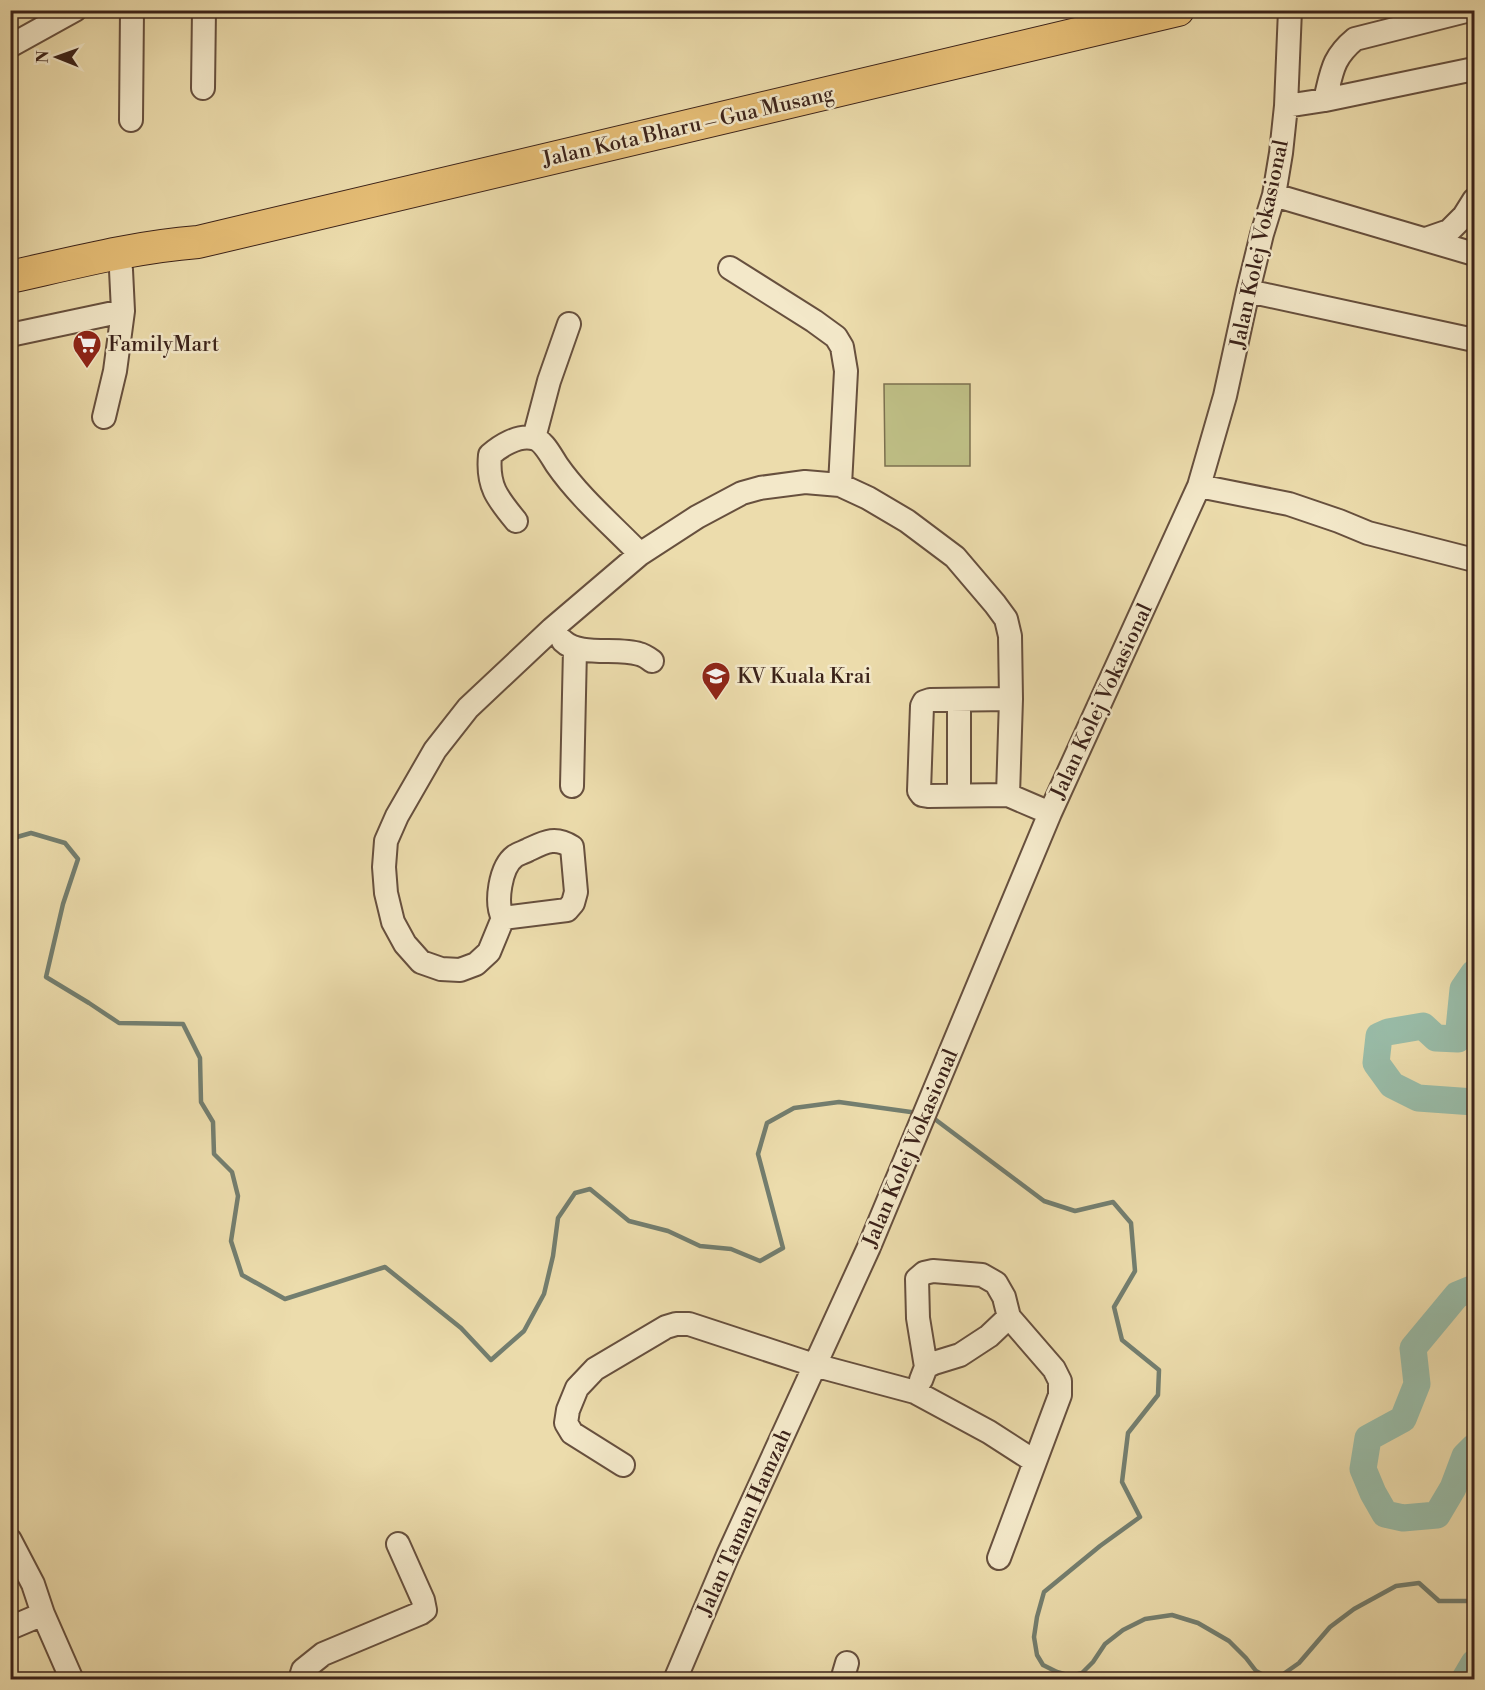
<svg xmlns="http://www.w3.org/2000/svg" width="1485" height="1690" font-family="'Libre Bodoni',serif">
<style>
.green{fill:#bebe85;stroke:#7c704f;stroke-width:1.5}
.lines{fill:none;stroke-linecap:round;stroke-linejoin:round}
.stream{stroke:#737e6f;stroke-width:4.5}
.river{stroke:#99bca8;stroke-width:27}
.minor-casing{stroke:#67503e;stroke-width:26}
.highway-casing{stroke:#3b2219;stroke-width:34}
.minor{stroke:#f3e8c9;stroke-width:22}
.highway{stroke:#e6be76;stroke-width:32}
.labels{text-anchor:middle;stroke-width:5;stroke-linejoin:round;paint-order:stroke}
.street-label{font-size:21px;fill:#3b2219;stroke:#f3e8c9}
.poi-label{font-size:21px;fill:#3b2219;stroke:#f3e8c9;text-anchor:start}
</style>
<rect width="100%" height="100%" fill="#ecdcac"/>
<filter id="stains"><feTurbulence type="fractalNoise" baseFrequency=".00333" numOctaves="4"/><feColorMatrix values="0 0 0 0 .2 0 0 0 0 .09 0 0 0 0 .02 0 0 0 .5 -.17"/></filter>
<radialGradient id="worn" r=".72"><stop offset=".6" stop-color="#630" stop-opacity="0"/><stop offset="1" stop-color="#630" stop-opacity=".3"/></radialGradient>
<path class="green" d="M884,384h86v82h-85z"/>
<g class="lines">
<path class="stream" d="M10,839l21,-6 34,10 13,16 -15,45 -17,73 43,26 30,20 64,1 17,34 1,44 12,20 1,32 18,18 6,24 -7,45 11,34 43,24 100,-32 76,61 30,32 33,-29 20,-37 9,-38 5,-38 17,-25 15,-4 39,32 39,10 32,15 31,3 29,12 23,-13 -25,-94 9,-31 27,-15 45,-6 79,11
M932,1117l112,84 31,10 38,-9 18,21 4,48 -21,36 8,33 37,30 -1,25 -30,38 -6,49 18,35 -40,29 -56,46 -7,25 -3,20 3,18 6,10 14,7 14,4 11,-3 11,-11 12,-18 18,-14 22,-11 27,-4 26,8 31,18 17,17 10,13 9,5 17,-1 17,-12 31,-36 24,-18 42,-23 23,-3 20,18h32l3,8"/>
<path class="river" d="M1474,973l-11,16 -5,50 -22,-1 -13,-12 -35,6 -9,4 -3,27 16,22 26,13 56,4
M1474,1288l-17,7 -44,53 4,36 -14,35 -35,19 -5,31 10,24 12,21 18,4 34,-3 16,-27 12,-32 9,-9
M1464,1680l10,-17"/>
<g class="minor-casing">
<path id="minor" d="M10,46l65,-36
M203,88l1,-78
M1325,100l149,-31
M1286,106l39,-6c7,-28 7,-42 30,-61l115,-29
M131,120l1,-110
M1274,195l200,59
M1426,239l23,-8 15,-15 10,-16
M730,268l84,53 22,16 6,10 4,24 -6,114
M1248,291l226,49
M10,335l113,-24
M104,417l11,-46 8,-60 -2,-41
M534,438l15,-57 20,-57
M1199,486l90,18 50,17 29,12 106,27
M516,521c-19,-23 -29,-35 -26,-66 10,-9 28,-20 42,-17 11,1 19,18 25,27 23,33 55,60 83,89
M563,641c16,16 55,6 76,13 5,1 9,4 13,7
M1011,699l-81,1 -6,2 -2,4 -3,85 3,4 6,1 80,-1 42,18
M959,700v95
M572,786l3,-137
M503,918l64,-8 6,-7 3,-11 -4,-45c-17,-11 -27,-5 -44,3 -4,2 -10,4 -13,6 -15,11 -20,47 -12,62l-14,34 -13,12 -16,6 -19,-1 -20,-7 -16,-18 -12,-22 -7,-29 -2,-26 2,-26 11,-25 38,-66 33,-42 84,-79 88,-75 57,-37 45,-24 18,-5 45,-6 35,3 28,13 39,23 48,36 40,47 11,15 4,17 1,63 -3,96
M926,1367l-8,-49 -1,-39 7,-6 9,-2 49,4 14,8 8,14 5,20 45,52 6,12v14l-61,163
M921,1380l5,-13 8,-4 26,-8 29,-19 20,-19
M623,1465l-51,-32 -6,-10 2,-13 9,-22 18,-19 71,-42 10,-3h13l125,41 101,27 74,40 45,29
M10,1540l23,44 10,30 29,66
M10,1628l33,-14
M300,1680l3,-10 20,-16 98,-41 4,-3 -2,-10 -25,-56
M675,1680l53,-125 141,-308 181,-434 149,-327 26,-90 23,-105 14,-57 12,-39 7,-42 5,-47 4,-96
M842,1680l5,-17"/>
</g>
<g class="highway-casing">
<path id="highway" d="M10,277c63,-14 124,-30 188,-35l980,-232"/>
</g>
<use href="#minor" class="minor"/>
<use href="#highway" class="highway"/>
</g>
<defs>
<g id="supermarket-pin" transform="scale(1.5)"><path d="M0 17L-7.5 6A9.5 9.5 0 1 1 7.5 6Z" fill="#8f2418" stroke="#f3e8c9"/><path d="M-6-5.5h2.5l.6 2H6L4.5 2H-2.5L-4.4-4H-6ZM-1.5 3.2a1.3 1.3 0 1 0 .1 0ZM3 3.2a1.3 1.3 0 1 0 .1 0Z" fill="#fff"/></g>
<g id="university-pin" transform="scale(1.5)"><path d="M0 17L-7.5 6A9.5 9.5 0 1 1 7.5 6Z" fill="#8f2418" stroke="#f3e8c9"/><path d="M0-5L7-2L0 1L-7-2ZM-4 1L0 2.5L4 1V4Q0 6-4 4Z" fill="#fff"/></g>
</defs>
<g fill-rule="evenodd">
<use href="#supermarket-pin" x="87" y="344"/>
<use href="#university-pin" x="716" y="676"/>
</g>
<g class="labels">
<g class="street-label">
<text transform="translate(688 126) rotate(-13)" y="7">Jalan Kota Bharu – Gua Musang</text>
<text transform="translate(1259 244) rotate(-78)" y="7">Jalan Kolej Vokasional</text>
<text transform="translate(1101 701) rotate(-65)" y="7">Jalan Kolej Vokasional</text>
<text transform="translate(910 1148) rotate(-67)" y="7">Jalan Kolej Vokasional</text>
<text transform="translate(744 1522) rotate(-66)" y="7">Jalan Taman Hamzah</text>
</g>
<g class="poi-label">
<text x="108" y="351">FamilyMart</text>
<text x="737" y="683">KV Kuala Krai</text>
</g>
</g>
<rect width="1485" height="1690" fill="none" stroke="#ecdcac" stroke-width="36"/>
<rect x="12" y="12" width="1461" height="1666" fill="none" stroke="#3b2219" stroke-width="3"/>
<rect x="18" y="18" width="1449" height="1654" fill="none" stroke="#3b2219" stroke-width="1.5"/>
<g transform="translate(57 57) rotate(271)" stroke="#f3e8c9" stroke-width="4.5" paint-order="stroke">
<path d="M0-4.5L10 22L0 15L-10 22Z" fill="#3b2219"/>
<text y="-9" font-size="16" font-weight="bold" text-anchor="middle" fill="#3b2219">N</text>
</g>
<rect width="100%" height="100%" filter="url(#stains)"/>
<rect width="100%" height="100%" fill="url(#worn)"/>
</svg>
